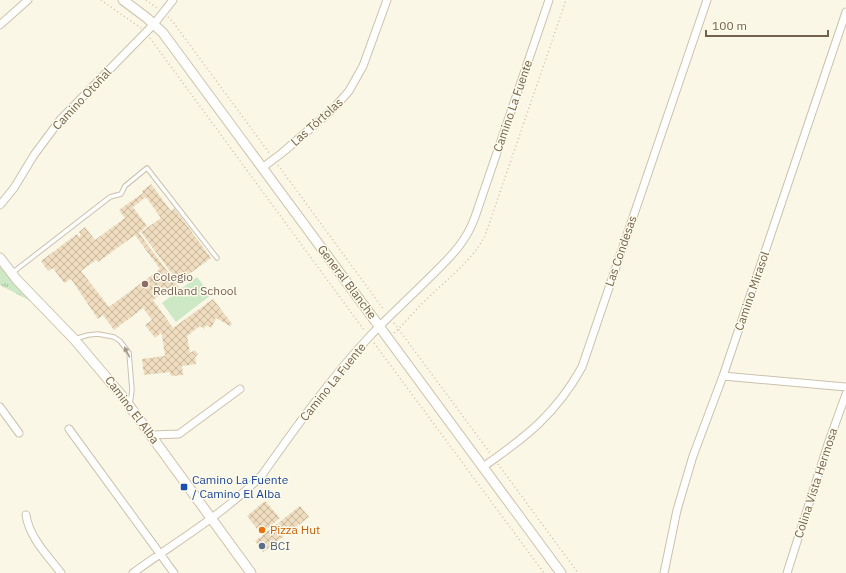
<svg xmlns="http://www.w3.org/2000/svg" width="846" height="573" font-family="'IBM Plex Sans',sans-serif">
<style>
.grass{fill:url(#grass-tufts)}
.pitch{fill:#cce8c5}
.building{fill:url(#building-cross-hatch);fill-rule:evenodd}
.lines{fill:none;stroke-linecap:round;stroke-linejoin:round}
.service-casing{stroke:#ccc1ac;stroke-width:5.5}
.minor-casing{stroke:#ccc1ac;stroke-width:9}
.secondary-casing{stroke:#cfc2aa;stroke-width:11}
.path{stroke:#d4bfa2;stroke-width:1.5;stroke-dasharray:1 3;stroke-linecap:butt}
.service{stroke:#fff;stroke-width:3.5}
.minor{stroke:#fff;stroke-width:7}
.secondary{stroke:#fff;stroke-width:9}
.oneway{fill:#a4998b}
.education-dot{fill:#8d6e63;stroke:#fefbec;stroke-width:1.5}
.transit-dot{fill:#1a4fb4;stroke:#fefbec;stroke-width:1.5}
.food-dot{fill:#e8710a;stroke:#fefbec;stroke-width:1.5}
.service-dot{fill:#5c6f8a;stroke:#fefbec;stroke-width:1.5}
.labels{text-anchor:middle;stroke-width:3;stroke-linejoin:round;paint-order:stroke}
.street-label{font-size:12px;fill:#73624c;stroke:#fefbec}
.education-label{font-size:12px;fill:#785e54;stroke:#fefbec;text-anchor:start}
.transit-label{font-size:12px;fill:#164399;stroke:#fefbec;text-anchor:start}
.food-label{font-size:12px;fill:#c56008;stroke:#fefbec;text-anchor:start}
.service-label{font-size:12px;fill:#4e5e75;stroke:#fefbec;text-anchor:start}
</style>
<defs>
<pattern id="grass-tufts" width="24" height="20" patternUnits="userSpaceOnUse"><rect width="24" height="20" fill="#cce8c5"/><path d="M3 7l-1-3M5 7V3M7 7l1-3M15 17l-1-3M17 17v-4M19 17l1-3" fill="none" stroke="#aabfa2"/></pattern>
<pattern id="building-cross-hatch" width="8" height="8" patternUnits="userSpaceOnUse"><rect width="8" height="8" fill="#efdcbf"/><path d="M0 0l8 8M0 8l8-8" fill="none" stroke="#c6b69d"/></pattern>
</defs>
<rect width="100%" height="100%" fill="#fbf7e6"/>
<path class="grass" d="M0,265l9,13 27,26 -36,-19z"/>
<path class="pitch" d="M197,277l14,18 -35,27 -14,-19z"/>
<path class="building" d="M151,184l20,27 3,-3 37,50 -33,24 -37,-50 20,-14 -15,-21 -13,10 14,19 -8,7 40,54 -4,3 -2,-4 -20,14 20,28 40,-29 19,25 -2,2 -14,-8 -5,10 -5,-3 -2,4 -4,-3 -13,10 3,17 5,-3 3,4 -3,3 1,7 -14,2 1,9 -12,1 -1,-4 -26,3 -2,-16 23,-3 -3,-21 -1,-2 -6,5 -10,-13 7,-5 -9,-12 -29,22 -11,-15 -5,4 -27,-40 -7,4 -11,-15 -5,3 -7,-10 36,-27 2,3 2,-2 -2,-3 6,-5 10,13 30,-22 -6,-8 24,-17 -1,-2zM135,235l25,34 -51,38 -28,-36 15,-11 2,2z
M265,501l15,17 -19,16 -14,-18z
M300,506l9,11 -46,35 -8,-11z"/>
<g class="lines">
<g class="service-casing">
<path id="service" d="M12,273l98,-76 11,-3 4,-8 22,-18 70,90
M75,339l13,-4 10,-1 16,3 6,4 9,12 3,37 -2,14"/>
</g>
<g class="minor-casing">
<path id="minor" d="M0,25l28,-25
M262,168l20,-15 51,-44 16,-18 14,-25 24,-66
M0,205l14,-17 20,-33 26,-35 94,-96 19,-24
M723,376l123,11
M0,407l19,26
M69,429l105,144
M152,435l27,-1 61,-45
M483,467c43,-30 73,-53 99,-100l125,-367
M26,515c3,22 22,41 35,58
M133,573c44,-32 91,-59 129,-98 34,-48 68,-96 108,-139 18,-19 38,-37 56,-55 21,-21 39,-36 49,-64l74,-217
M664,573l13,-63 16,-54 30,-80 123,-364
M787,573l41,-129 18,-50"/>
</g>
<g class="secondary-casing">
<path id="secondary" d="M123,0l24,18 16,15 398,540
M0,258l17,22 57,59 49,58 128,176"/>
</g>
<path class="path" d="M101,0l40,28
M146,0l11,8
M168,17l5,5 97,132
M150,38l214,292
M278,165l106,145
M394,323l96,130
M394,333c13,-12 24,-26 37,-38 20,-19 41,-35 54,-59l81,-236
M374,343l170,230
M498,464l80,109"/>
<use href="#service" class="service"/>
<use href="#minor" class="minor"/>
<use href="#secondary" class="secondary"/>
</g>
<defs><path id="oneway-solid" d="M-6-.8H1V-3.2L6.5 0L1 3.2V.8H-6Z"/></defs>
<use class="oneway" href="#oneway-solid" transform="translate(127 352) rotate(-117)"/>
<circle class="education-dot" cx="145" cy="284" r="4"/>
<rect class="transit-dot" x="180" y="483" width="8" height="8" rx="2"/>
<circle class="food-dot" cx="262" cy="530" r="4"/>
<circle class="service-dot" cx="262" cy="546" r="4"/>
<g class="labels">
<g class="street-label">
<text transform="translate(82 99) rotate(-47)" y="4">Camino Otoñal</text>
<text transform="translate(513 106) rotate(-71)" y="4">Camino La Fuente</text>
<text transform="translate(317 122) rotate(-42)" y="4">Las Tórtolas</text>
<text transform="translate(621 251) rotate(-71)" y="4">Las Condesas</text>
<text transform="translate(347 282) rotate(53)" y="4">General Blanche</text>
<text transform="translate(752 291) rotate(-71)" y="4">Camino Mirasol</text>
<text transform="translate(333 382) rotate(-51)" y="4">Camino La Fuente</text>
<text transform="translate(132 410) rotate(53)" y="4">Camino El Alba</text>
<text transform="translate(816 483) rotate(-72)" y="4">Colina Vista Hermosa</text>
</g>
<g class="education-label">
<text x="153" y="281">Colegio<tspan x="153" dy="14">Redland School</tspan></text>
</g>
<g class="transit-label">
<text x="192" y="484">Camino La Fuente<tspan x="192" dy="14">/ Camino El Alba</tspan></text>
</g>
<g class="food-label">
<text x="270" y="534">Pizza Hut</text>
</g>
<g class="service-label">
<text x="270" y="550">BCI</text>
</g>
</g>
<path d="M706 30v6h122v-6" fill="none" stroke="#73624c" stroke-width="2"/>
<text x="712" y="30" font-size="12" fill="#73624c" stroke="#fefbec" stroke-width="3" paint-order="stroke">100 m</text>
</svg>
